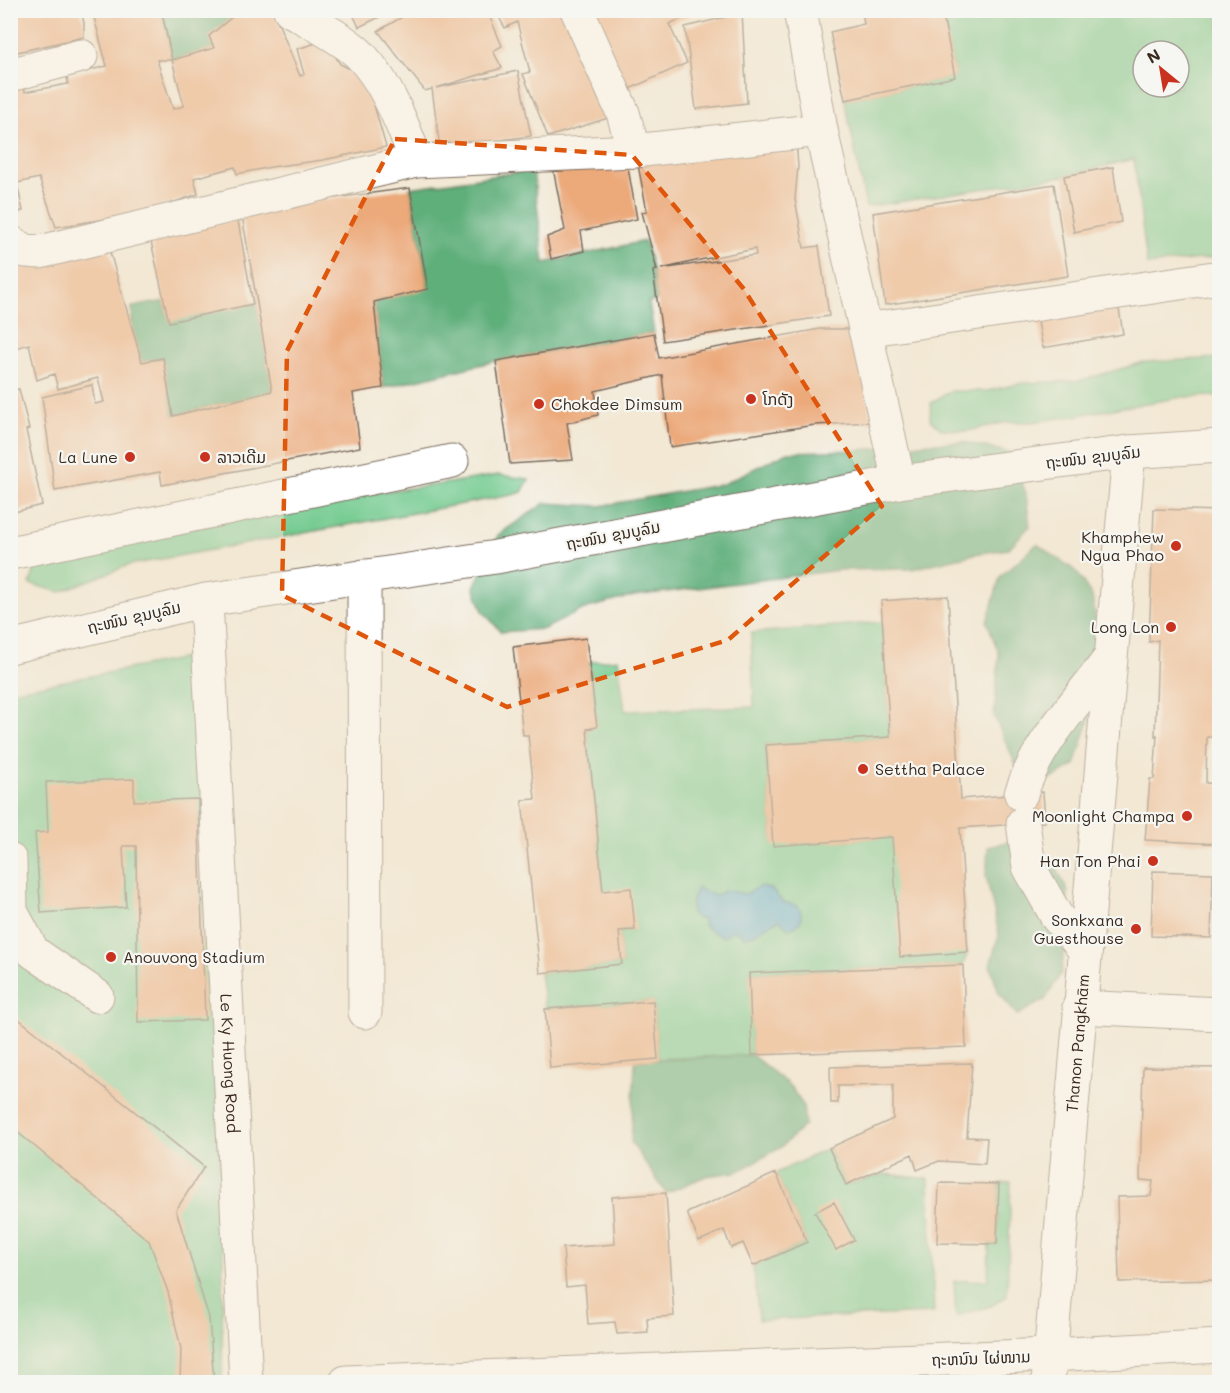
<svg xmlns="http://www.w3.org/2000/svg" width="1230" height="1393" font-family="Mali,'Noto Sans Lao',sans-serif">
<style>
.green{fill:#73cb90;stroke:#577a57;stroke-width:1.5;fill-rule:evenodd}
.forest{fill:#5eaf7a;stroke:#4c6c4c;stroke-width:1.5}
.water{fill:#4ea7cb;stroke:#446874;stroke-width:1.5}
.building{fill:#eca979;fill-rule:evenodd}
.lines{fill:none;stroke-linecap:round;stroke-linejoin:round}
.minor-casing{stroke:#7b6c5e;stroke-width:35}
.minor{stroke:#fff;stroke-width:33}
.marked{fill:none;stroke:#df570d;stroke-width:4.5;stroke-dasharray:12 8;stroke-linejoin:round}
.poi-dot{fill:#c8321e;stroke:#f6f6f2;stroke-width:2}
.labels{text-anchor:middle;stroke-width:4.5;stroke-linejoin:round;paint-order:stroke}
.poi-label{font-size:16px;fill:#3b2a1e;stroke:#f6f6f2;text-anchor:end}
.street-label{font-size:16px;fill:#3b2a1e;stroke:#f6f6f2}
</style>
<rect width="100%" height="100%" fill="#f6f6f2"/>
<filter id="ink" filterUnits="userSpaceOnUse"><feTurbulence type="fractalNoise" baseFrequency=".0167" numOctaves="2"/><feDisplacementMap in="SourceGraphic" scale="12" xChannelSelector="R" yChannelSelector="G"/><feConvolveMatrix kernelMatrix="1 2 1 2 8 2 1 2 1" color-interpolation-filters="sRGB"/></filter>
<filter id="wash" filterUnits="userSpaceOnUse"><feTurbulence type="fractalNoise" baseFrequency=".008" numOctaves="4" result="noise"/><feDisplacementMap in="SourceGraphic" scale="24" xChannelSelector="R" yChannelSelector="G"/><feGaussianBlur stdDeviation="1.35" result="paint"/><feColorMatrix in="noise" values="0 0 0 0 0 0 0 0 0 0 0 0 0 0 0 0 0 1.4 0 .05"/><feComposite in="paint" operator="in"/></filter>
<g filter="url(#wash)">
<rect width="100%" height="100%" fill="#f2e8d4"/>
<path class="green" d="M1150,10l1,4 19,-3h49v246l-72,8 -13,-106 -70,17 -198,31 -21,-107 110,-23 -13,-66zM1143,51h36v36h-36z
M1219,358v38l-36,1 -110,19 -41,6h-25l-39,9 -27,-2 -11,-10 1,-16 19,-12h37l35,-8 57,-2 65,-19z
M499,475l30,4 -7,13 -10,3 -383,70 -69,27 -30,-8 7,-22 296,-64 102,-13z
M882,622l8,115 -124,8 7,100 119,-8 76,115 -5,13 -213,8 2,82 -94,4 -5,-58 -108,8 -5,-36 82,-9 -3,-33 15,-1 -31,-39 -16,-162 10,-3 -8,-64 29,-3 7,52 129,-4 -3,-74z
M196,656l27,566 -1,160h-211v-691z
M829,1148l17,37 39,-11 44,5 5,134 -175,7 -6,-54 54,-24 -31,-69z
M1011,1182l-4,114 -16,10 -35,10 -2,-35 34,-1 1,-36h8l2,-60z"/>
<path class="forest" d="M168,10l61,1 3,6 -23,19 5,12 -42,12 -10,-47z
M533,170l11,93 101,-22 8,30 4,29 -8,3 5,30 -158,28 -113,27 -9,-86 54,-14 -18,-100z
M164,301l5,20 88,-18 15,88 -99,25 -10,-58 -21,4 -10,-35v-20z
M964,442l48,11 14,41 4,32 -22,23 -33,5 -63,15 -72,1 -206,26 -50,13 -40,20 -43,3 -18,-21 -9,-24 24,-52 47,-32 55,3 123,-22 65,-32 71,-2 71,-7z
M1037,544l39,27 16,25 7,42 -19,29 10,50 -15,48 -25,15 -34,-15 -22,-49 5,-62 -12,-32 13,-45z
M1007,842l45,16 16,34 -6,80 -17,28 -28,15 -18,-22 -9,-28 9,-31 -13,-58 2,-29z
M752,1055l38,31 13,19 2,20 -25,23 -43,24 -31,4 -40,17 -35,-51 4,-81z"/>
<path class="water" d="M760,886l11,3 12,13 15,4 3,6v9l-6,6 -7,1 -8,-8c-15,5 -22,14 -36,17l-4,-5 -7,-2 -10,7 -14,-7 -6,-6v-5h-5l-7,-6 1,-13 5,-12 18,8 11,-6 20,4z"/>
<g id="blocks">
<path class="building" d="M10,10h71l3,13v14l-71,16 -3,-10z
M92,10h76l-6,3 10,47h-15l16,49 11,-3 -12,-46 42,-12 -5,-12 23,-19 -3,-7h44l27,66 4,-2 -7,-25 29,-9 14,24 26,13 20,70 -63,13 -52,7 -34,7 -2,-7 -41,11 4,16 -32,11 -35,10 -75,12 -17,-49 -22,5 6,28 -13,3v-128l13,-4 2,10 43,-8 -1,-8 40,-10z
M351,10h43l-35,17z
M414,10h73l15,36 -9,5 9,17 -66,20 82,-17 13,65 -91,12 -8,-59 -7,2 -47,-60z
M495,10h71l42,108 -60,19 -25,-63 7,-2 -13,-50 -12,6z
M591,10h111l-33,14 18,39 -62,28z
M862,10h47l1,6 32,-6 13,67 -110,23 -15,-68 34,-8z
M742,13l5,90 -51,6 -11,-82z
M796,139l2,28 -3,32 9,49 15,-2 10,70 -166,25 -10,-70 4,-1 -15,-58 5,-1 -10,-51zM755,249l1,6 -95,14 39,-9z
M626,156l11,63 -56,12 3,20 -33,8 -4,-22 18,-7 -13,-67z
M1113,167l8,55 -47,10 -10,-56z
M1054,184l14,92 -183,29 -12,-92z
M410,188l18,101 -54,13 9,86 -30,5 7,54 -198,38 -2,-13 -105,19 -13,-94 50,-12 3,19 9,-2 -6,-24 -40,11 -4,-15 -17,6 -8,-36 -19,6v-94l97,-14 35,120 21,-4 10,58 99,-25 -30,-176 55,-12z
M238,221l15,83 -84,18 -19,-85 49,-11z
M1118,303l5,31 -80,14 -6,-31z
M820,329h34l18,93 -57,3 -145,22 -8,-72 -67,16 3,24 -31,8 6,37 -63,4 -14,-103 158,-28 5,25z
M19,389l10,40 -3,1 16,75 -32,8v-122z
M1154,509l66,2 -1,226h-12l-1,46 14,1v60l-75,-4 5,-61h4l3,-44 -2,1 3,-96 -9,2z
M948,596l13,203 82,-7 2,30 -85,6 8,124 -68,5 -8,-120 -119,9 -7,-101 124,-8 -9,-136z
M586,638l11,89 -10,2 16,162 28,-3 4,42 -16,1 3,33 -82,9 -18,-173 13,-1 -7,-64h-5l-10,-88z
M134,779v22l64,-2 7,221 -67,2 -2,-176h-13l3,61 -85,6 -6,-80 13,-1 -2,-50z
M1153,871l60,2 -2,65 -60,-2z
M963,965l3,82 -214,8 -3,-82z
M653,1001l5,58 -108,9 -5,-59z
M10,1012l194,155 -28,43 33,108 5,64h-34l1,-33 -13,-57 -19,-51 -139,-115z
M972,1063l-5,74 20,1 -2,26 -46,-3 -22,9 -5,-16 -66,31 -17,-37 64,-29v-34l-55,1v17h-7l-1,-36z
M1143,1067l77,1v212l-101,2 -2,-85 34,-1 2,-15 -13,-1z
M776,1173l31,69 -54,24 -10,-23 -12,5 -7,-18 -25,11 -12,-28z
M939,1183l60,1 -2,60 -60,-1z
M666,1193l8,123 -27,2 1,14 -31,2 -2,-12 -27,2 -3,-39 -19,2 -3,-39 52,-4 -3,-47z
M834,1202l20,38 -18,10 -21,-38z"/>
</g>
</g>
<g filter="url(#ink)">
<use href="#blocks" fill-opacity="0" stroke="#7b6c5e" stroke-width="1.5"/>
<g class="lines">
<g class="minor-casing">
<g id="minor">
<path d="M290,10c19,11 56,30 70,45 26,26 44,72 56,106"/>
<path d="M577,10l46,103 11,38"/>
<path d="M800,10l21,120 78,352"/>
<path d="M10,75l71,-19"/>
<path d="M10,242l16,9 14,1 376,-91 218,-10 187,-21"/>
<path d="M865,330l355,-53"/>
<path d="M10,553l442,-92"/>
<path d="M364,576l1,436"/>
<path id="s1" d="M206,600l40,782"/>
<path d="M10,647l196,-47 290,-43 403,-75 230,-30 91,-6"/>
<path d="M1021,794c16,-51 58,-94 89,-136"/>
<path d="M1023,823l6,44 28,50 28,33"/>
<path d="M10,860l1,51 22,41 64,44"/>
<path d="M1079,1007l141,7"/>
<path d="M346,1382l704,-27 170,-9"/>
<path id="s2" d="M1048,1382l81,-930"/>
</g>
</g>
<use href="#minor" class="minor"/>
</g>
</g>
<path d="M0 0H1230V1393H0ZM395,139l237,16 111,133 139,218 -154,134 -221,67 -225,-112 5,-244z" fill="#f2e8d4" fill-opacity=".55" fill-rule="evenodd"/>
<path class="marked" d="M395,139l237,16 111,133 139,218 -154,134 -221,67 -225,-112 5,-244z"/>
<g class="poi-dot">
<circle cx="751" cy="399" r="6"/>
<circle cx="539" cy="404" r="6"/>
<circle cx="130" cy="457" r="6"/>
<circle cx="205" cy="457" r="6"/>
<circle cx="1176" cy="546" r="6"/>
<circle cx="1171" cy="627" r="6"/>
<circle cx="863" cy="769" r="6"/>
<circle cx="1187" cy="816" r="6"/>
<circle cx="1153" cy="861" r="6"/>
<circle cx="1136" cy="929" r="6"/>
<circle cx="111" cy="957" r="6"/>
</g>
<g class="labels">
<g class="poi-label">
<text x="763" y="405" text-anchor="start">ໂກດັງ</text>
<text x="551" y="410" text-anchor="start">Chokdee Dimsum</text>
<text x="118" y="463">La Lune</text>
<text x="217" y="463" text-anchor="start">ລາວເດີມ</text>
<text x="1164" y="543">Khamphew<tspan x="1164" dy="18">Ngua Phao</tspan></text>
<text x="1159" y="633">Long Lon</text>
<text x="875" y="775" text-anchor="start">Settha Palace</text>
<text x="1175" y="822">Moonlight Champa</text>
<text x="1141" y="867">Han Ton Phai</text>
<text x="1124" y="926">Sonkxana<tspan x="1124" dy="18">Guesthouse</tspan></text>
<text x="123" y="963" text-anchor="start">Anouvong Stadium</text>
</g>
<g class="street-label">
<text transform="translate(1093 457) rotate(-7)" y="6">ຖະໜົນ ຂຸນບູລົມ</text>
<text transform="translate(613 535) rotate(-11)" y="6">ຖະໜົນ ຂຸນບູລົມ</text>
<text transform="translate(134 617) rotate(-13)" y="6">ຖະໜົນ ຂຸນບູລົມ</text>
<text dy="6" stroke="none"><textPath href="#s2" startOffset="340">Thanon Pangkhām</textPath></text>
<text dy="6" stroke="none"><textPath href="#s1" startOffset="464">Le Ky Huong Road</textPath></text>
<text transform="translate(981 1358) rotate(-2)" y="6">ຖະຫນົນ ໄຜ່ໜາມ</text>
</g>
</g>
<rect width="1230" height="1393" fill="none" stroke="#f6f6f2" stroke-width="36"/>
<g transform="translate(1161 69) rotate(330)"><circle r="28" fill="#f6f6f2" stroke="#aba49d" stroke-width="1.5"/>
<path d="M0-4.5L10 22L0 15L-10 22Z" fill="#c8321e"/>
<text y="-9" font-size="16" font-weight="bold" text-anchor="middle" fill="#3b2a1e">N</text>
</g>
</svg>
